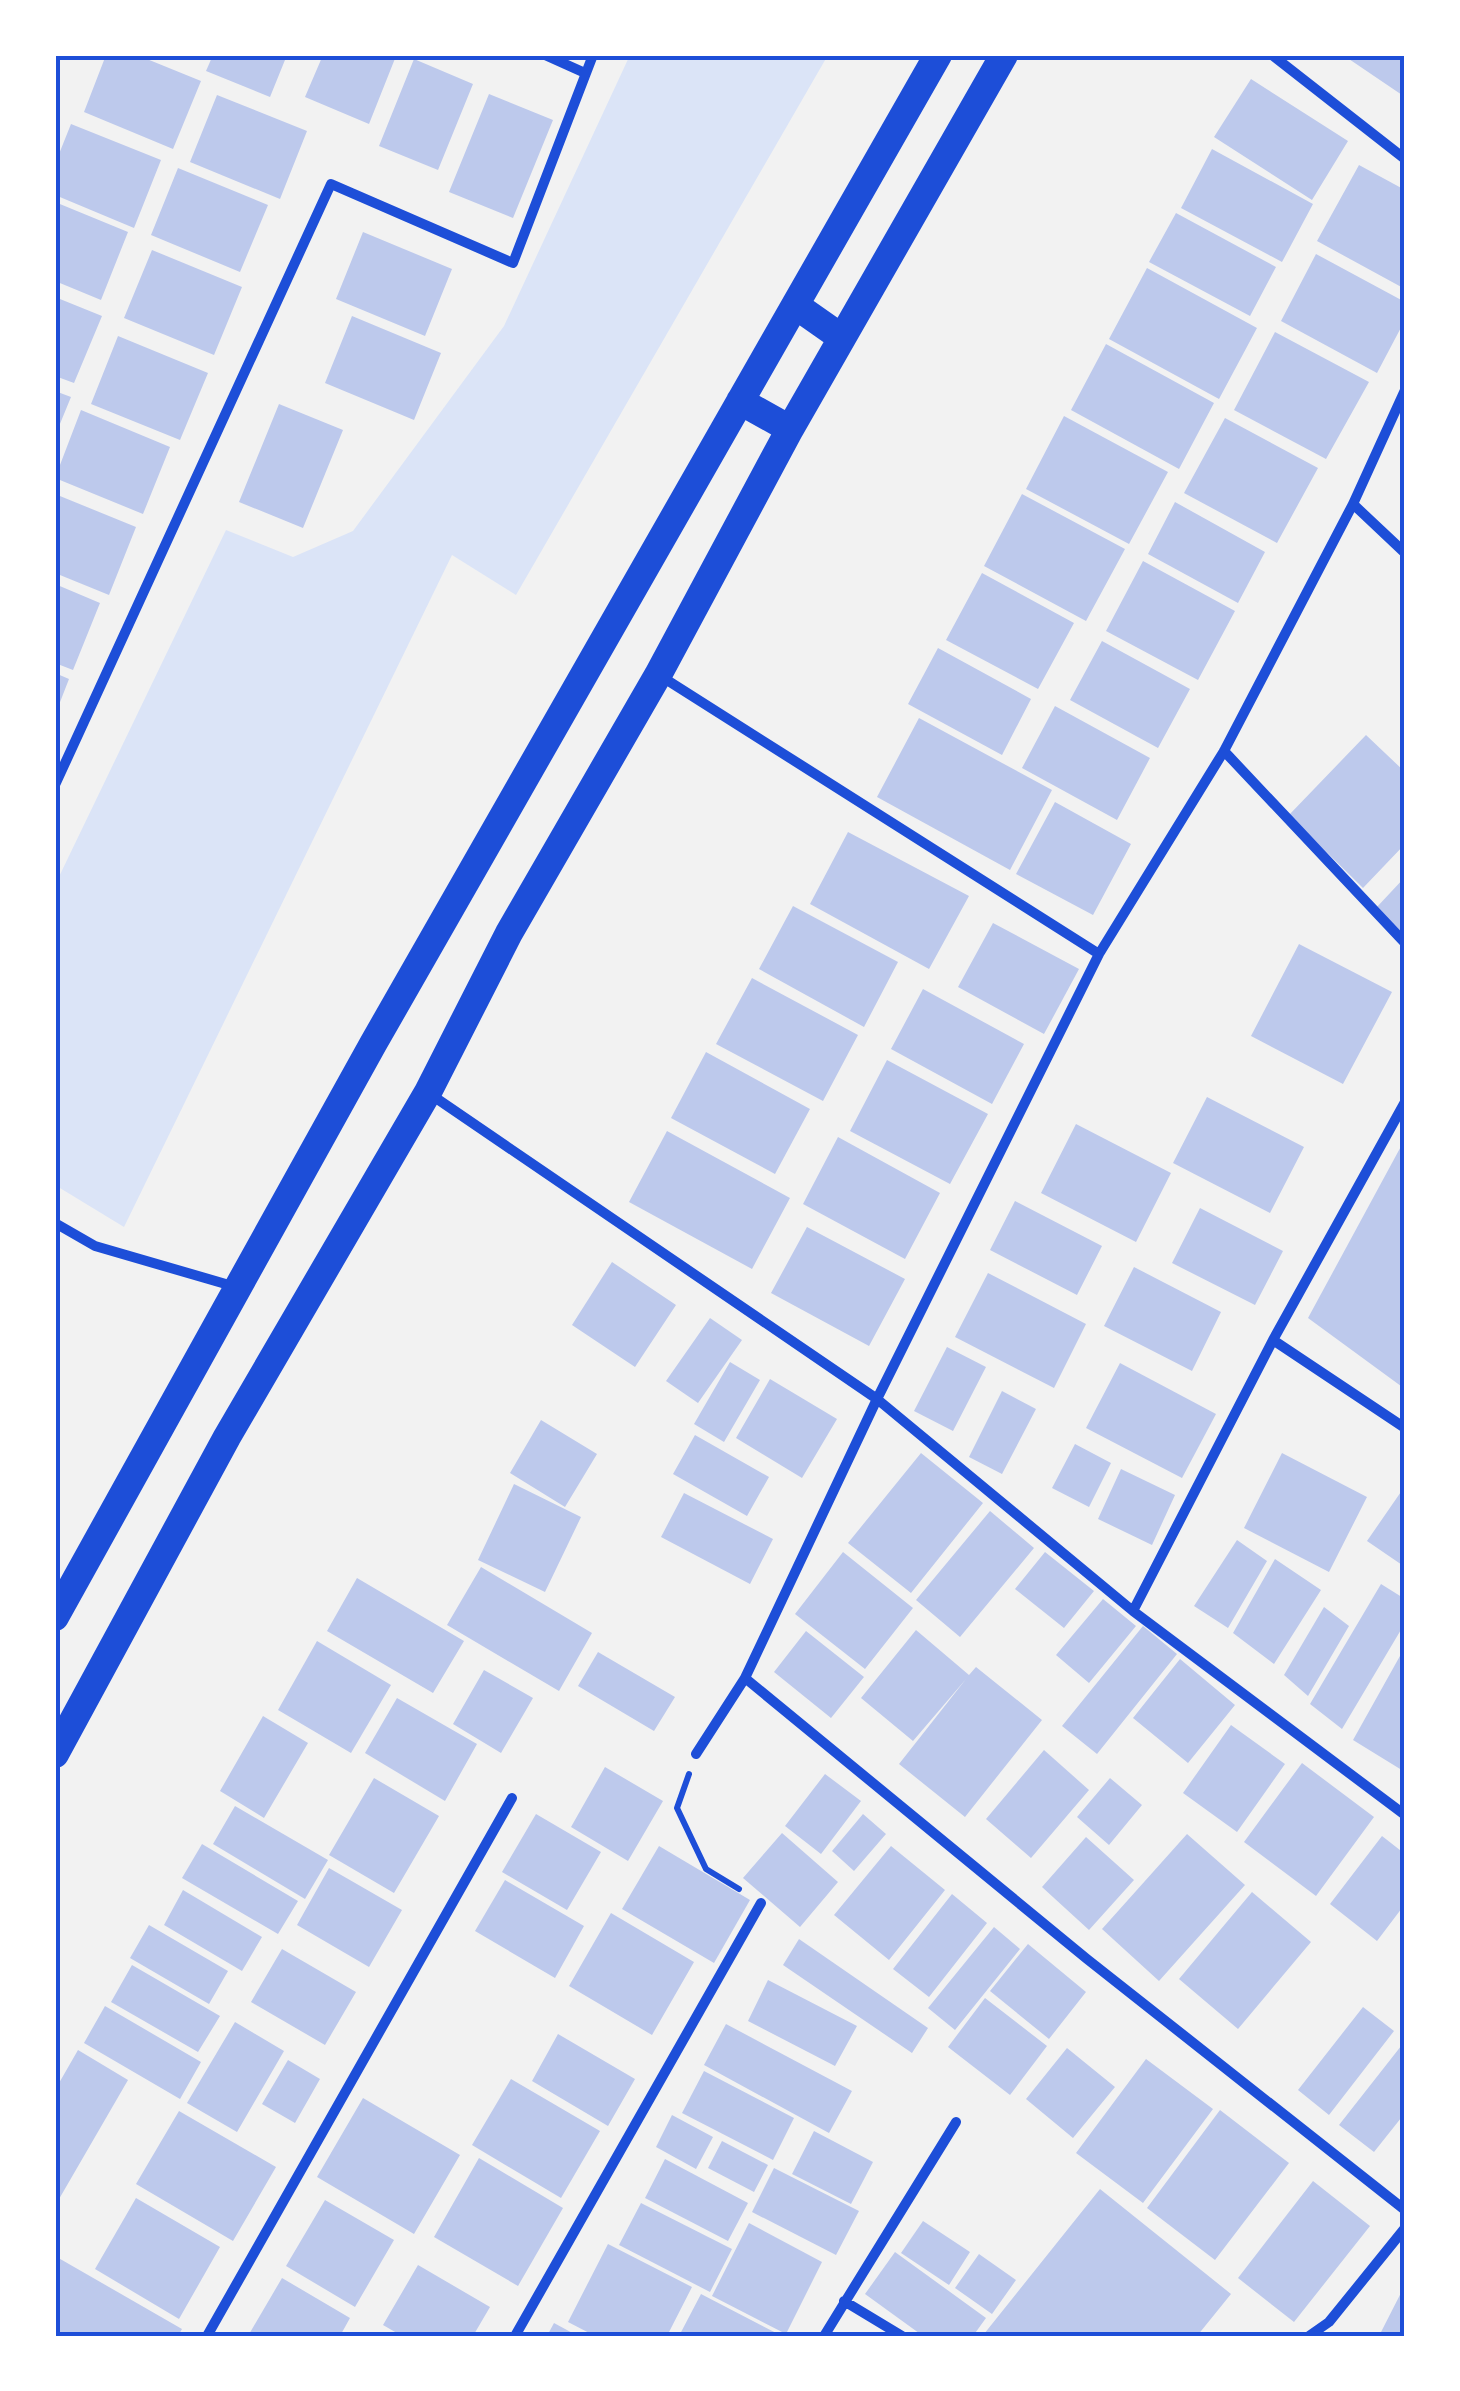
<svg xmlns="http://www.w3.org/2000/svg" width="1460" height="2391" font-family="'Varela Round',sans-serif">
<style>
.green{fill:#dbe4f7}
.building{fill:#bdc9ec}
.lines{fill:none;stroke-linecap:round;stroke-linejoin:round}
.path{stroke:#1d4ed8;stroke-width:6}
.minor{stroke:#1d4ed8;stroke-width:10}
.trunk{stroke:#1d4ed8;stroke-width:28}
.neatline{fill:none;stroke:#1d4ed8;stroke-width:4}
</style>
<rect width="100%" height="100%" fill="#f2f2f2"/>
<path class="green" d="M630,55h198l-312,540 -64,-40 -328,672 -69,-42v-300l171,-355 67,27 60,-26 151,-205z"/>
<path class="building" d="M106,55h31l64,26 -28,68 -89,-37z
M213,55h74l-17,42 -64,-26z
M323,55l73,1 -27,68 -64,-27z
M1343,55h62v42z
M414,59l59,25 -35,86 -59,-24z
M1251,79l97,62 -36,59 -98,-63z
M489,94l64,26 -40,98 -64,-26z
M217,95l90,36 -27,68 -90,-37z
M71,124l90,36 -27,68 -79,-33v-31z
M1212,149l101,55 -31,58 -101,-54z
M1359,165l46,25v99l-88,-48z
M178,168l90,37 -28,67 -89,-37z
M55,202l73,30 -27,68 -46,-19z
M1176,213l100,54 -26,49 -101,-54z
M363,232l89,37 -27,67 -89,-37z
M152,250l90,37 -28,68 -90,-37z
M1316,254l89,48v18l-28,53 -96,-52z
M1147,268l110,60 -38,71 -110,-60z
M55,297l47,19 -28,67 -19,-7z
M352,316l89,37 -27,67 -89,-37z
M1275,332l94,50 -43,77 -92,-49z
M118,336l90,37 -28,67 -89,-36z
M1106,344l108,59 -35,66 -108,-59z
M55,391l16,6 -16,39z
M279,404l64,26 -40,98 -64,-26z
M81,410l89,37 -27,67 -88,-36z
M1064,416l104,56 -39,72 -103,-55z
M1225,418l93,50 -41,75 -93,-50z
M55,494l81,33 -27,68 -54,-22z
M1022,494l103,55 -39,72 -102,-55z
M1175,502l90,50 -27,51 -90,-49z
M1143,561l92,50 -37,69 -92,-49z
M982,573l92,50 -36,66 -92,-49z
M55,584l45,19 -27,67 -18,-7z
M1102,641l88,48 -32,59 -88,-48z
M938,648l93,51 -29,56 -94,-51z
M55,673l14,6 -14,36z
M1055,706l95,52 -33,62 -95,-52z
M919,718l133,72 -42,80 -133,-73z
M1366,735l39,37v72l-42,44 -74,-73z
M1055,802l76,42 -38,71 -77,-41z
M848,832l121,64 -40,73 -119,-65z
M1405,877v59l-29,-28z
M793,906l105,56 -34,65 -105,-58z
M993,923l86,46 -35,65 -86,-47z
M1299,944l93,48 -49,92 -92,-48z
M752,978l106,57 -35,66 -107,-57z
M923,989l101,55 -32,60 -101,-55z
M706,1052l104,57 -35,65 -104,-56z
M887,1060l101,54 -38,70 -100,-53z
M1207,1097l97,50 -34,66 -97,-50z
M1076,1124l95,49 -35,69 -95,-49z
M667,1131l123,67 -38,71 -123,-67z
M838,1137l102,56 -35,66 -102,-55z
M1405,1139v250l-97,-71z
M1015,1201l87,45 -25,49 -87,-45z
M1200,1208l83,43 -28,54 -83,-42z
M807,1227l98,52 -36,67 -98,-53z
M612,1262l64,43 -41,62 -63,-42z
M1134,1267l87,45 -29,59 -88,-45z
M988,1273l98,51 -32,64 -99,-51z
M710,1318l32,22 -44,63 -32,-22z
M947,1347l39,20 -33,64 -39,-20z
M730,1362l30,18 -36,62 -30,-18z
M1120,1363l96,51 -34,64 -96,-50z
M770,1379l67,40 -35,59 -66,-40z
M1002,1391l34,18 -34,65 -33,-17z
M541,1420l56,34 -32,53 -55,-34z
M695,1435l74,42 -22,39 -74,-42z
M1075,1444l36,19 -22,44 -37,-19z
M921,1453l62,50 -72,90 -63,-50z
M1282,1453l85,44 -38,75 -85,-44z
M1121,1469l54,26 -23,50 -54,-26z
M514,1484l67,33 -36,75 -67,-32z
M1405,1486v81l-38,-26z
M684,1493l89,46 -23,45 -89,-47z
M990,1511l44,37 -74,89 -44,-37z
M1237,1540l30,21 -39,67 -34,-22z
M843,1552l70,56 -48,61 -70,-55z
M1045,1552l49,39 -30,37 -49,-39z
M1275,1559l46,31 -47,74 -41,-31z
M481,1567l111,66 -33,58 -112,-66z
M357,1578l107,63 -31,52 -106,-62z
M1381,1584l24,15v24l-63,106 -32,-25z
M1103,1599l33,27 -47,57 -33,-28z
M1324,1607l25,19 -41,70 -24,-21z
M1143,1626l34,28 -80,100 -35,-28z
M916,1630l53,45 7,-8 66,53 -77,97 -66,-53 67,-85 -53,62 -52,-43z
M806,1631l58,46 -33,41 -57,-46z
M317,1641l74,44 -40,68 -73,-43z
M1405,1647v125l-52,-32z
M598,1652l77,45 -21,34 -76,-45z
M1180,1659l55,46 -47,58 -55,-45z
M484,1670l49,28 -32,55 -48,-29z
M397,1698l80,46 -32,57 -80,-48z
M263,1716l45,27 -44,75 -44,-27z
M1231,1725l54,39 -48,68 -54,-39z
M1044,1750l45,40 -58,68 -45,-39z
M1302,1763l72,54 -58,79 -72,-54z
M605,1767l58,34 -35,60 -57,-34z
M825,1774l36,27 -40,53 -36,-28z
M374,1778l65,38 -45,77 -65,-38z
M1110,1778l32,27 -33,40 -32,-28z
M235,1806l93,54 -23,39 -92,-55z
M536,1814l65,38 -34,58 -65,-38z
M863,1814l23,20 -32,37 -22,-20z
M782,1833l56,49 -38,45 -57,-49z
M1187,1834l58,51 -86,96 -57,-52z
M1382,1836l23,18v50l-28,37 -47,-37z
M1086,1837l48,43 -45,50 -47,-43z
M202,1844l96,57 -20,33 -96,-56z
M659,1846l91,54 -36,63 -92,-54z
M891,1846l54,44 -56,70 -55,-45z
M329,1868l73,42 -33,57 -72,-42z
M505,1880l79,46 -29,52 -80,-47z
M183,1890l79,47 -20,34 -78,-46z
M1252,1892l59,50 -73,87 -59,-50z
M952,1894l35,29 -58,74 -36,-28z
M611,1913l83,49 -42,73 -83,-49z
M149,1925l79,46 -19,33 -79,-46z
M994,1927l26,22 -65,81 -27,-22z
M799,1939l129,89 -16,25 -129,-88z
M1028,1944l58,48 -37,47 -59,-48z
M282,1949l74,43 -31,53 -74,-43z
M132,1965l88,51 -22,36 -87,-50z
M768,1980l89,46 -22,40 -87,-45z
M985,1998l62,48 -37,49 -62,-48z
M105,2006l96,56 -21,37 -96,-56z
M1363,2007l31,24 -65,84 -31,-25z
M235,2022l49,29 -47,81 -50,-29z
M726,2024l126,67 -23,42 -125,-68z
M558,2034l77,45 -27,47 -76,-45z
M1405,2041v72l-31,39 -35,-27z
M1067,2048l48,39 -42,51 -47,-39z
M78,2050l50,30 -73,126v-116z
M1146,2059l67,50 -70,94 -67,-50z
M288,2060l32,19 -25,44 -33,-19z
M704,2071l90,47 -21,42 -91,-47z
M511,2079l89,52 -39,67 -89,-53z
M363,2098l97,57 -46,79 -97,-57z
M1220,2110l69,53 -74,97 -68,-52z
M179,2111l97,56 -43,74 -97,-57z
M672,2115l41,22 -17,32 -40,-22z
M814,2131l59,31 -22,42 -59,-30z
M722,2141l46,24 -14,27 -46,-24z
M479,2158l84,50 -45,78 -84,-49z
M665,2159l83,44 -20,38 -83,-43z
M774,2168l85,43 -23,44 -84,-43z
M1313,2181l57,45 -76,96 -56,-44z
M1100,2189l131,105 -34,42h-211l-2,-2z
M136,2198l84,49 -41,72 -84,-50z
M325,2200l69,40 -39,67 -69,-41z
M641,2203l91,46 -22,43 -91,-47z
M923,2221l47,31 -21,33 -48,-32z
M749,2223l73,39 -36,72 -74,-38z
M608,2244l84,43 -25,49h-72l-27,-14z
M895,2252l91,66 -13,18h-50l-58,-42z
M979,2254l37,26 -24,34 -37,-26z
M55,2256l127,73 -4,7h-123z
M418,2265l72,42 -17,29h-71l-19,-11z
M282,2278l68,40 -10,18h-92z
M1405,2285v51h-26z
M701,2294l81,42h-103z
M554,2323l24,13h-31z"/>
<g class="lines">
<path class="path" d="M689,1774l-12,34 29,61 33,20"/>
<path class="minor" d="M545,55l40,18
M1272,55l133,104
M1353,504l52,49
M659,675l440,279
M1224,751l181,192
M55,785l276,-601 182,79 80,-208
M430,1094l447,305 256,212 272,204
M55,1223l40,23 141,41
M1273,1340l132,88
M1133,1611l140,-271 132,-238
M745,1678l342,281 318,251
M696,1754l49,-76 132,-279 222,-445 125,-203 129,-247 52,-114
M844,2301l58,35
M207,2336l305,-538
M515,2336l246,-433
M824,2336l132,-214
M1309,2336l20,-14 76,-94"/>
<path class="trunk" d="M795,305l47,33
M740,401l50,28
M55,1617l318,-573 565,-989
M55,1754l172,-317 201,-345 81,-159 149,-258 132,-246 214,-374"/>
</g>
<rect width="1460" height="2391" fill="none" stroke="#ffffff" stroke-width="115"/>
<rect x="58" y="58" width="1344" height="2276" class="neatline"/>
</svg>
